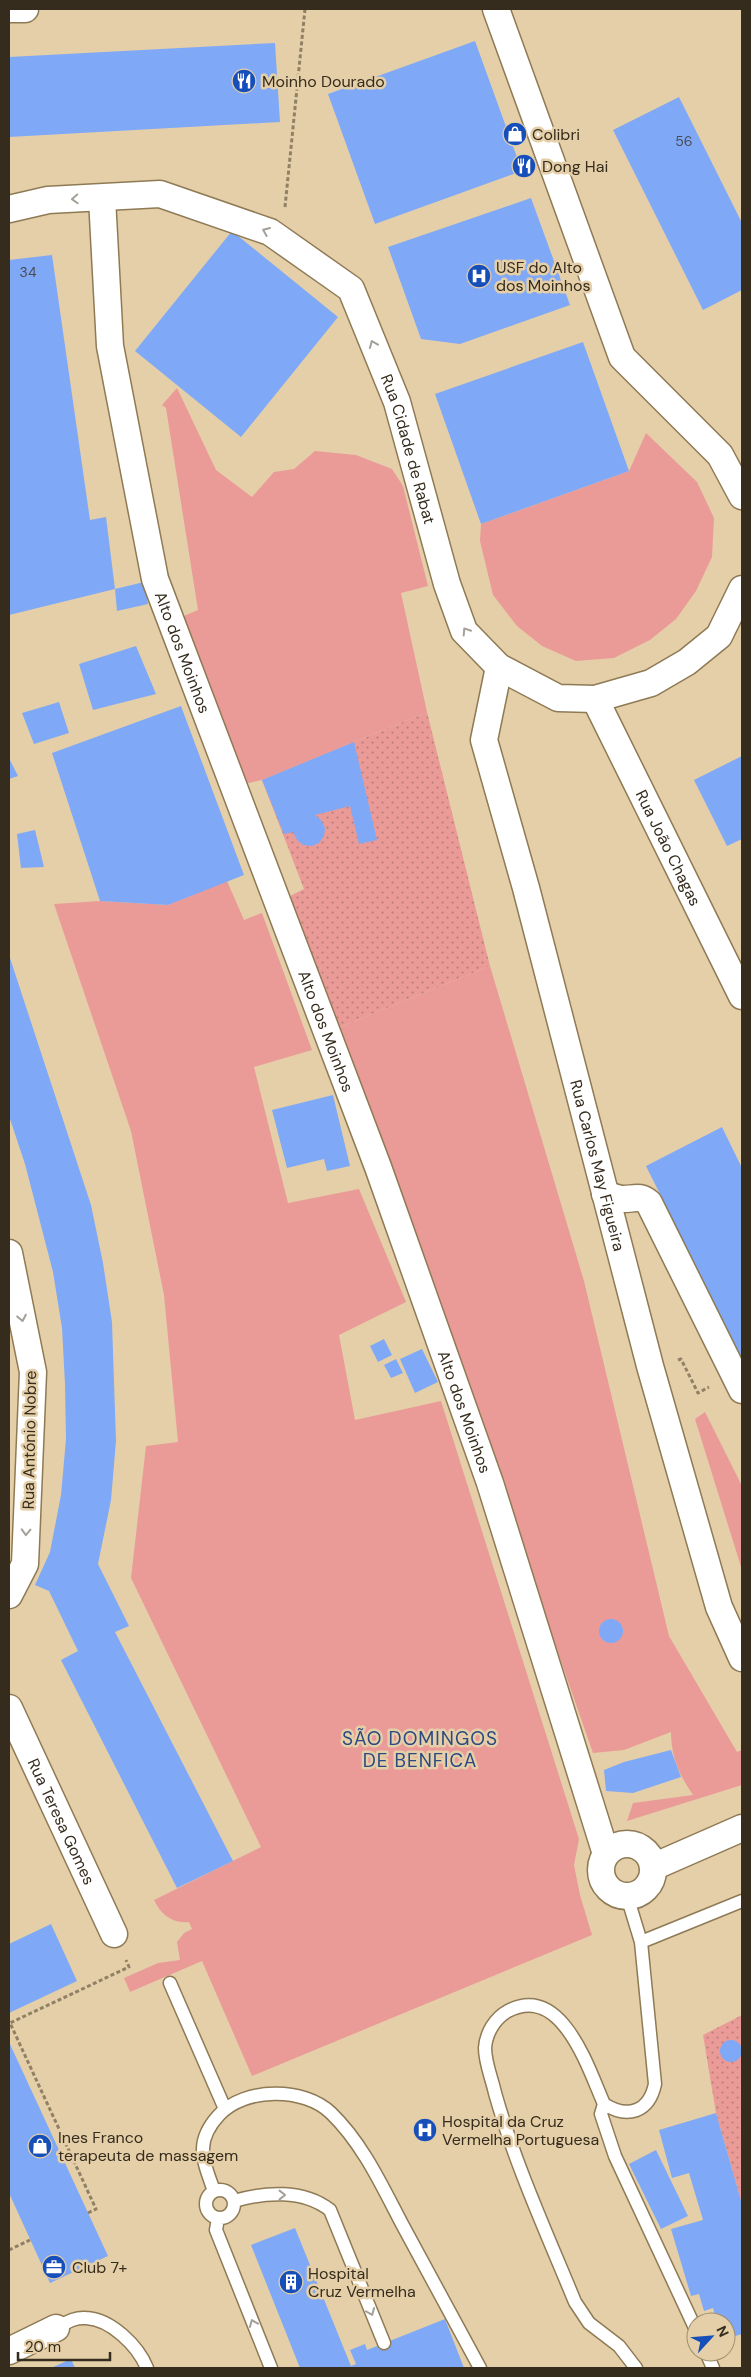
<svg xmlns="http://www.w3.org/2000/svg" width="751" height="2377" font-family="'DM Sans',sans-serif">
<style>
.grass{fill:#ea9b98}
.park{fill:url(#park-dots)}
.building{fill:#7fa9f6}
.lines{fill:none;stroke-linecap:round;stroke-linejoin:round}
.service-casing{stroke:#8e7a55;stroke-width:15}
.minor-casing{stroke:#8e7a55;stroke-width:29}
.path{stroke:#908065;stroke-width:3;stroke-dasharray:4 2.5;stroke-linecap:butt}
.service{stroke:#fff;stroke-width:12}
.minor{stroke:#fff;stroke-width:26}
.oneway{stroke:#a4a099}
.labels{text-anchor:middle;stroke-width:5;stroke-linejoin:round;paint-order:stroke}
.number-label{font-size:14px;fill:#484b53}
.poi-label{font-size:16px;fill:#352c1d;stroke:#e5cfa8;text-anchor:start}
.street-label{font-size:16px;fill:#352c1d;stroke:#e5cfa8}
.quarter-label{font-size:19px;letter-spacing:1px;fill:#2c4981;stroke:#e5cfa8}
</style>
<defs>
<pattern id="park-dots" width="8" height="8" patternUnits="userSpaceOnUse" patternTransform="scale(1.25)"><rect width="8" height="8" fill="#ea9b98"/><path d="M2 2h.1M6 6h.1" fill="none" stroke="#be7f7b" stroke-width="1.8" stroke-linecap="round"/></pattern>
</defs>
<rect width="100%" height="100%" fill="#e5cfa8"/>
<path class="grass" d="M177,388l39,82 36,27 22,-25 20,-3 21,-18 41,4 36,14 11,17 25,100 -27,7 26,119 -165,68 -18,4 -65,-166 19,-8 -32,-202 -4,-3z
M646,433l51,49 17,36 -2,39 -16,34 -20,28 -26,21 -36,18 -38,3 -34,-15 -25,-20 -24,-31 -13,-54 1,-17 148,-53z
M227,881l17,39 18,-7 50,137 -58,17 34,136 71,-14 47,113 -67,33 16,85 86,-19 138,438 -5,26 6,30 12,40 -340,141 -50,-115 -72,31 -6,-14 34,-15 22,-3 -3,-18 7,-9 8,-4 -3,-7c-16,2 -28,-7 -35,-22l107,-53 -130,-269 15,-132 32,-4 -14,-147 -33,-164 -77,-227 46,-3 68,4z
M490,966l94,315 85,355 68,116 5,-2v35l-115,36 6,-18 60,-8c-14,-20 -22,-39 -22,-63l-47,18 -31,3 -253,-726z
M705,1412l37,74v84l-47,-151z"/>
<path class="park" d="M427,712l63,254 -150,61 -56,-128 20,-10 -42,-109z
M742,2015v189l-26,-91 -13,-78z"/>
<path class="building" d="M475,41l47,130 -147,53 -47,-130z
M275,43l5,79 -271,15v-80z
M679,97l63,126v67l-39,20 -90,-180z
M531,198l39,107 -110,39 -39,-5 -33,-92z
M232,231l106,86 -97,120 -106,-86z
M52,255l38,265 16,-3 9,72 29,-7 4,22 -31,7 -2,-22 -106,26v-355z
M583,342l46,129 -148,53 -46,-130z
M136,646l20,48 -63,16 -14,-46z
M59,702l10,31 -35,11 -12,-31z
M181,706l63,169 -76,30 -68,-4 -48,-148z
M354,742l23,98 -18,4 -9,-38 -35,9 6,5 4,8 -1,8 -5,7 -7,3 -9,-1 -6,-5 -4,-8 -9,2 -22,-54z
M742,756v83l-15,7 -33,-66z
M9,758l9,18 -9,3z
M35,830l9,37 -23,1 -4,-34z
M9,955l82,250 12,58 9,59 4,119 -5,59 -13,64 31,62 -14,6 118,229 -56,27 -116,-228 17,-9 -29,-60 -14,-6 15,-33 11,-57 5,-56 -1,-55 -3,-56 -9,-56 -28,-108 -16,-48z
M333,1095l17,71 -23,5 -3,-12 -37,9 -15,-58z
M722,1127l20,41v191l-96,-193z
M384,1339l8,16 -14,7 -8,-16z
M422,1349l16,33 -23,11 -15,-34z
M396,1359l7,14 -12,5 -7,-13z
M599 1631a12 12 0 1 1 24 0a12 12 0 1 1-24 0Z
M671,1750l10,27 -48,16 -27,-2 -2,-21 20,-8z
M51,1924l26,57 -68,32v-69z
M720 2051a11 11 0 1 1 22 0a11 11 0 1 1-22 0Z
M9,2042l99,214 -58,27 -41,-90z
M716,2113l26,91v130l-16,5v-17h-9l-4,-14 -9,3 -5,-17 -8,2 -20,-67 32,-9 -14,-47 -17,5 -13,-48z
M656,2150l32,66 -27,13 -32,-65z
M295,2228l56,138 5,-2 -6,-14 15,-6 2,6 78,-31 19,49h-164l-49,-123z
M71,2359l4,9h-24l9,-4z"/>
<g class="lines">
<g class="service-casing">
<path id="service" d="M641,1942l101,-41
M170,1983l55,126
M604,2104c24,15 45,8 51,-20l-14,-142 -14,-46
M206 2204a14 14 0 1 1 28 0a14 14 0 1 1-28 0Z
M214,2191c-11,-31 -20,-49 5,-76 26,-28 85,-28 112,-2 32,31 51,73 71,111 26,48 52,96 78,144
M234,2201c31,-9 69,-12 96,9l54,133
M218,2218l-2,12 55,138
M56,2328c10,-5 18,-11 30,-10 25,1 52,28 61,50
M706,2352l7,16
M636,2368l-17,-22 -30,-23 -14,-21c-28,-68 -60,-138 -80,-209 -3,-14 -10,-30 -10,-45 1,-15 10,-30 23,-37 54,-28 80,57 96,93l-3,10 14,42 81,174"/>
</g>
<g class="minor-casing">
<g id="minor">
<path d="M9,9h16"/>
<path d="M496,9l126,348 98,98 22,41"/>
<path id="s1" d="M102,198l8,148 45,233 223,588 112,316 116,371"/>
<path id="s2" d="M9,209l39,-9 112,-6 110,38 81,57 46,113 50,182 17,47 35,36 59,31 37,1 56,-16 36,-21 32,-26 23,-47"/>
<path id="s3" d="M499,667l-15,73 42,148 124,478 69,241 23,51"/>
<path id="s4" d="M595,699l147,297"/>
<path d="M605,1194c5,2 11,4 16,5 11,1 18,-5 28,4l93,187"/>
<path d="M9,1253l24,119 -8,192 -16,31"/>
<path id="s5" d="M9,1708l105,226"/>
<circle cx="627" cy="1870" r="26"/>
<path d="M653,1867l89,-39"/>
<path d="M9,2351l47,-23"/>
</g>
</g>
<path class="path" d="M285,207l20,-198
M678,1360l3,-1 17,34 11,-6
M88,2213l8,-4 -86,-186 119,-56 -3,-7
M9,2250l21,-10"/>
<use href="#service" class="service"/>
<use href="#minor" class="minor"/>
</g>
<defs><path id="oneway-chevron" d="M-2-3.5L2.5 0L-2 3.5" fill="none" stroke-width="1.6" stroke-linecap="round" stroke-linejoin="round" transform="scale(1.25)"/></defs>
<g class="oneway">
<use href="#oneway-chevron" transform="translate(75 199) rotate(177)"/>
<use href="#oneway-chevron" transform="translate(266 231) rotate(-157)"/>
<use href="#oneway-chevron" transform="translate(373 344) rotate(-112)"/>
<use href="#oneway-chevron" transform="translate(466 631) rotate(-123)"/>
<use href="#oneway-chevron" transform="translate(22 1318) rotate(79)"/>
<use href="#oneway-chevron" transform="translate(26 1532) rotate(92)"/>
<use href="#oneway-chevron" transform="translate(282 2195)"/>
<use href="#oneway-chevron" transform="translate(371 2312) rotate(68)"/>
<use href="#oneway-chevron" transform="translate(253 2323) rotate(-112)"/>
</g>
<defs>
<g id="restaurant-disc" transform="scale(1.25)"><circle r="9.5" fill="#164eba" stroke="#e5cfa8"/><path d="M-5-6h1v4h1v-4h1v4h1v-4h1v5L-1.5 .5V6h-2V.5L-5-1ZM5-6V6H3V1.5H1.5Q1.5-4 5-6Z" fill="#fff"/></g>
<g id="shop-disc" transform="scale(1.25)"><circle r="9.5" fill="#164eba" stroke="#e5cfa8"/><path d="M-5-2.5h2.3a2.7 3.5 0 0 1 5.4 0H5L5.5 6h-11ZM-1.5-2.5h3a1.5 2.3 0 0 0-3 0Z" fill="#fff"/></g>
<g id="hospital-disc" transform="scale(1.25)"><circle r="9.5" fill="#164eba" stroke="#e5cfa8"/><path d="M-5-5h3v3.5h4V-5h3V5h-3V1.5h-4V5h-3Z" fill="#fff"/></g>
<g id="office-disc" transform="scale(1.25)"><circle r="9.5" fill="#164eba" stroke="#e5cfa8"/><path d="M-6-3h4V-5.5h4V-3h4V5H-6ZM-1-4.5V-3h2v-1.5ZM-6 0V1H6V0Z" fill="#fff"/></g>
<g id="building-disc" transform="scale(1.25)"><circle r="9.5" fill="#164eba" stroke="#e5cfa8"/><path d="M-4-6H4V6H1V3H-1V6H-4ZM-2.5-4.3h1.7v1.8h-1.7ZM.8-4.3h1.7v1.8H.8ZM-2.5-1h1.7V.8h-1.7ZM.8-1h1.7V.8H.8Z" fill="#fff"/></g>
</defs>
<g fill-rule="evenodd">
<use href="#restaurant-disc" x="244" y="81"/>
<use href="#shop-disc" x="515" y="134"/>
<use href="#restaurant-disc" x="524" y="166"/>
<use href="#hospital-disc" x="479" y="276"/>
<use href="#hospital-disc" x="425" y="2130"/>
<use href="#shop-disc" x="40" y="2146"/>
<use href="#office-disc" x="54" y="2267"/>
<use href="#building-disc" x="291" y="2282"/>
</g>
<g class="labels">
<g class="number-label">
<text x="684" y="146">56</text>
<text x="28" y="277">34</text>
</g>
<g class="poi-label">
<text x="262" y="87">Moinho Dourado</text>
<text x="532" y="140">Colibri</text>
<text x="542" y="172">Dong Hai</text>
<text x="496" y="273">USF do Alto<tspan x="496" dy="18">dos Moinhos</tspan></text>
<text x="442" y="2127">Hospital da Cruz<tspan x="442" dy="18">Vermelha Portuguesa</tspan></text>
<text x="58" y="2143">Ines Franco<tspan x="58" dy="18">terapeuta de massagem</tspan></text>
<text x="72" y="2273">Club 7+</text>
<text x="308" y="2279">Hospital<tspan x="308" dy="18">Cruz Vermelha</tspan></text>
</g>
<g class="street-label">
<text dy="6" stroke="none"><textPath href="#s2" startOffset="538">Rua Cidade de Rabat</textPath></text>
<text dy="6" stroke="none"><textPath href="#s1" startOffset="464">Alto dos Moinhos</textPath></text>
<text dy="6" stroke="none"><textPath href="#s4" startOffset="166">Rua João Chagas</textPath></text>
<text dy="6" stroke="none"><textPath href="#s1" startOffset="869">Alto dos Moinhos</textPath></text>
<text dy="6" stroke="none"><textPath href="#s3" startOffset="515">Rua Carlos May Figueira</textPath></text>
<text dy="6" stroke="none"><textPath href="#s1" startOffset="1274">Alto dos Moinhos</textPath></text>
<text transform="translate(29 1440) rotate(-89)" y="6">Rua António Nobre</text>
<text dy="6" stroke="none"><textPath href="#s5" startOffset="125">Rua Teresa Gomes</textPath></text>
</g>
<g class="quarter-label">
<text x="420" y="1745">SÃO DOMINGOS<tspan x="420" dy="22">DE BENFICA</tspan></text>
</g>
</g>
<rect width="751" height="2377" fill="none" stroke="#352c1d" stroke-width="20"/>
<g transform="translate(711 2337) rotate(64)"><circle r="24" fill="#e5cfa8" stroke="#9f8e70"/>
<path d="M0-4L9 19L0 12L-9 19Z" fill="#164eba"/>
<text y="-8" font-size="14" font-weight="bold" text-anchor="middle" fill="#352c1d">N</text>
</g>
<path d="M18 2352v8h92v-8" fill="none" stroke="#352c1d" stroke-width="2.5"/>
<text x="25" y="2352" font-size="15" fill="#352c1d" stroke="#e5cfa8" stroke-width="4" paint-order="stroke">20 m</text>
</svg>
